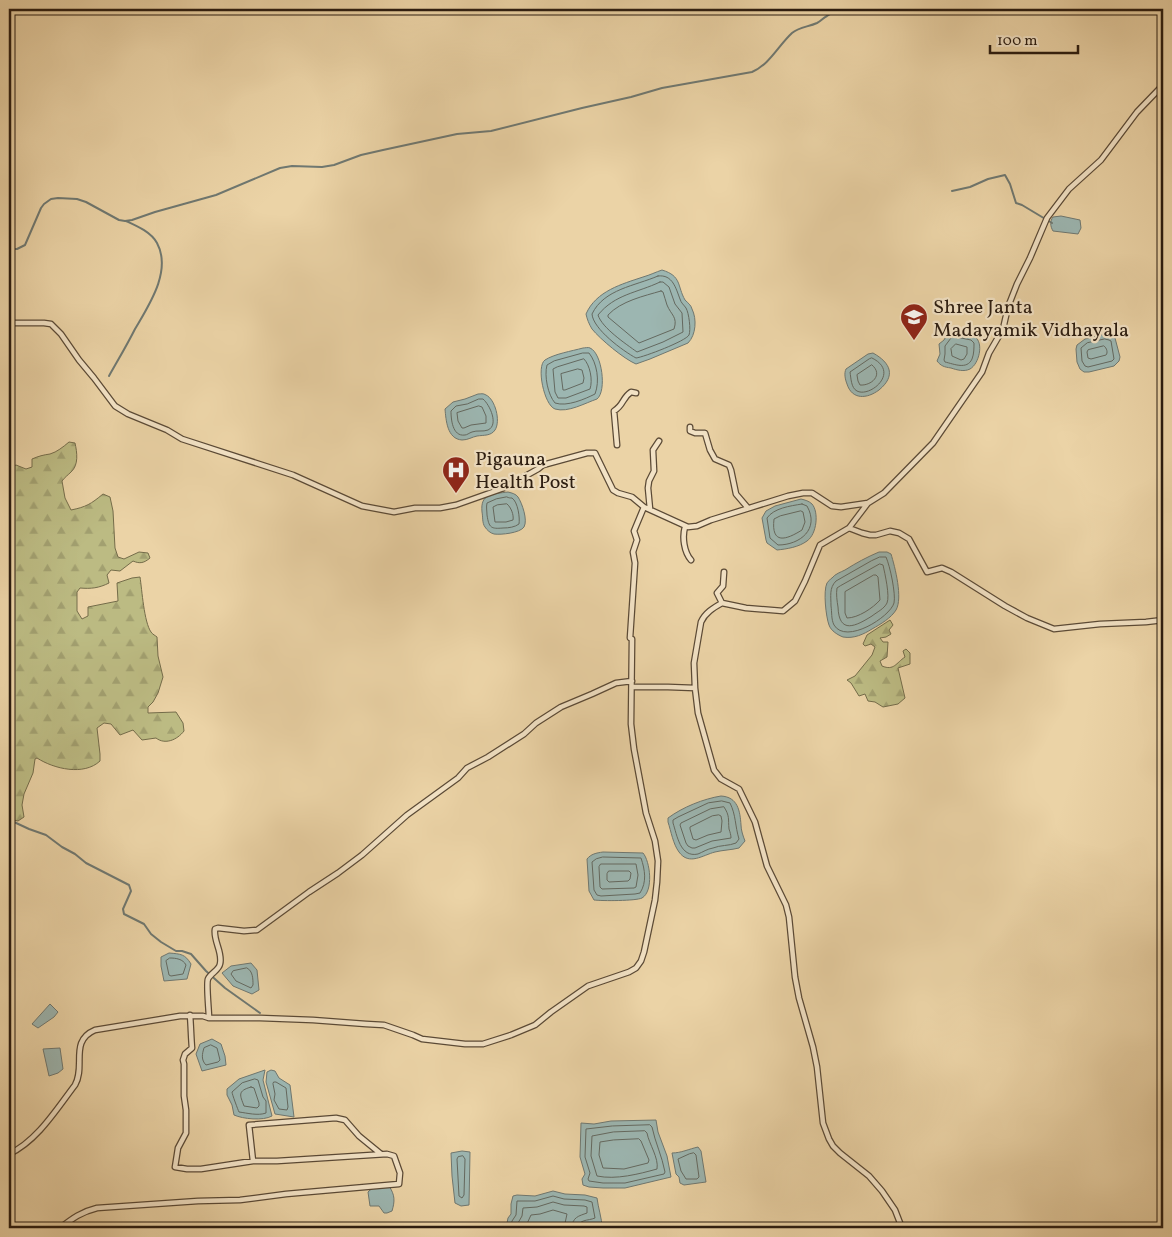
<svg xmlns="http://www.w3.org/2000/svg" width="1172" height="1237" font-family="Vollkorn,serif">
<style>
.forest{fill:url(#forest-firs);stroke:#746c4a}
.water{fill:#9cb6b1;stroke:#6f7871}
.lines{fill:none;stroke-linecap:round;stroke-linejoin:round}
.shore{stroke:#646960;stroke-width:1}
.stream{stroke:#6f7871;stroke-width:2}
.street-casing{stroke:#5b4a36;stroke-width:7}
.street{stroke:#f2e2c5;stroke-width:4.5}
.labels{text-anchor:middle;stroke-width:4.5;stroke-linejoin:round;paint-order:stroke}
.poi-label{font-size:20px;fill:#2b1c10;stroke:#f2e2c5;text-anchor:start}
</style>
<defs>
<pattern id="forest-firs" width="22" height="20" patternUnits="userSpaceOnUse" patternTransform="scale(1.25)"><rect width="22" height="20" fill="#bcbb83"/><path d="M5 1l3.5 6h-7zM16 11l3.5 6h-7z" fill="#a2a070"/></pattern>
</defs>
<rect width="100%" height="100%" fill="#ebd3a6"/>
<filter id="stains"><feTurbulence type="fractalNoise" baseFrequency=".004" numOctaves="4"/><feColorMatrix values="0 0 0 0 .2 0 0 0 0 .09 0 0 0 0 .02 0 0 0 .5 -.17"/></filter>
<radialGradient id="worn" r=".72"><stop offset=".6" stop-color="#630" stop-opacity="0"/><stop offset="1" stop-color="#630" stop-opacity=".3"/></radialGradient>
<path class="forest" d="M69,442l6,1c2,9 4,22 -4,29 -3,3 -6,5 -9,9l3,17 6,12c15,-3 20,-6 32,-16l7,3 3,14 2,37 3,9 6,2 15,-7 9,1 2,5c-6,5 -10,6 -17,3l-13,10 -9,-1 -4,5 2,8c-10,5 -18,6 -29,5l-3,4v19l5,8 6,-3v-9l30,-6 -1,-18 15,-5 8,-1c2,13 4,45 11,55 1,2 5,4 6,5l1,19 5,21 -5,16 -5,9 -5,5v6l28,-1 7,11 1,8c-7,9 -19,14 -28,7l-14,2 -9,-10 -13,5 -9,-11 -7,-1 -7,5 3,26v7c-16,15 -46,8 -63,-3l-2,1 -2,14 -9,21 -2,11 2,12 -6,4 -9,-2v-302l1,-1 -1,-34 2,-15 5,-2 10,4 6,-2v-8c7,-3 11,-4 18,-5 7,-2 13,-7 19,-12z
M890,620l3,5 -4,5 2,4 -5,3 -6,1 3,4h5l-1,15 -7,4 2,5c12,5 14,-3 23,-9l-2,-6 3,-2 4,4v11l-12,4 7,30 -7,6 -15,3 -8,-5 -7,-1 -3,-7 -6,2 -8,-13 -4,-3 8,-4 17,-21 3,-8 -4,-3 -6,2 -2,-2 4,-9z"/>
<path class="water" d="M1061,216l19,4 1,8 -3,6 -25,-3c-3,-5 -3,-10 0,-14z
M662,270c20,6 15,16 23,30 3,3 6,5 7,9 5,10 4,26 -4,34l-38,16 -14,5c-12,-5 -36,-25 -44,-35 -3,-5 -5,-10 -6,-15 10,-23 36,-30 57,-37 7,-2 13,-5 19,-7z
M956,332c5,2 16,2 19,5 9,6 4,27 -5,32 -6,3 -13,1 -19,-1 -7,-1 -10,-2 -14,-7l3,-7 -1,-10 5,-4 4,-7z
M1105,334l6,1 4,3 5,19 -1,4 -5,5 -25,6h-5l-4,-3 -3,-7 -1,-13 1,-4 8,-6z
M583,348c1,0 6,-1 7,0 12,5 17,43 7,51 -12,4 -29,14 -42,10 -11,-4 -19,-43 -10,-49 9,-6 27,-9 38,-12z
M873,353c18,10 23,23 6,37 -12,9 -27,10 -32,-6 -2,-5 -3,-11 -1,-15l22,-15z
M478,394c3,0 5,-1 8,1 9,4 15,26 9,35 -4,6 -11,5 -18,6 -5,1 -9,4 -15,4 -15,-1 -16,-20 -17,-31l8,-7 12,-3z
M508,492c4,1 8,2 10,5 4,6 10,23 6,30 -4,6 -23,8 -30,7 -4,-1 -7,-4 -9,-7 -3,-4 -2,-10 -3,-15 -2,-19 11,-18 26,-20z
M801,499c4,1 8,2 11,5 7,8 5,30 -5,37 -8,6 -20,8 -30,9l-10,-7 -1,-3 -4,-22 4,-7 9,-5z
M879,552h8l4,2c4,13 12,44 5,56 -5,8 -15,14 -24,19 -8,5 -18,10 -29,8 -5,-2 -12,-6 -14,-12 -3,-8 -6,-34 -2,-42 0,0 4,-5 5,-5 3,-4 9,-6 13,-8 11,-7 22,-13 34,-18z
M721,796c17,1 19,15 20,29 0,5 2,11 4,16l-6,7c-8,2 -16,2 -24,4 -12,3 -26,14 -36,0 -6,-8 -8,-21 -11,-30v-4c15,-11 35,-19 53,-22z
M603,852l40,1c7,8 11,38 -1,45 -6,3 -40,3 -48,2l-5,-9 -2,-32c4,-5 9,-6 16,-7z
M169,953c12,1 16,1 22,11l-4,15 -23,2 -3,-15v-9z
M251,963l6,7 2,20 -7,4 -19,-8 -11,-13 9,-7z
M50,1004l8,8 -4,5 -16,11 -6,-4z
M212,1039l9,5 4,12 1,9 -24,6 -6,-17 4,-10z
M60,1048l3,21 -5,4 -9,3 -6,-27z
M265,1070l-2,10 9,36c-9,5 -29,3 -38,-1l-2,-10 -5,-10v-6l12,-10z
M271,1070l4,1 4,7 11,7 4,32 -19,-3 -9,-32 1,-10z
M656,1120l2,12 9,24 4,21 -46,11h-22l-14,-1 -6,-2 -1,-6 3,-5 -5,-17 1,-34 13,1 17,-3z
M698,1147l3,4 5,31 -22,3 -4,-2 -1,-6 -3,-3 -4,-21c9,0 17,-4 26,-6z
M462,1151l8,1 -1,53 -8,1 -6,-3 -3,-27 -1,-23z
M389,1186c6,9 6,15 3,25l-5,2h-3l-5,-7h-9l-2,-14c5,-6 14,-5 21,-6z
M553,1191l12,3 20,1 12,3c1,9 5,21 5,29l-5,1 -4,-4 -21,4h-66l2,-10 3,-4v-10l2,-8 4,-1 18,1z"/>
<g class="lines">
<path class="shore" d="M658,276c15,-2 18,13 22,23 1,4 4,6 6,9 3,5 5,22 3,27 -3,6 -45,22 -53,23 -13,-7 -43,-29 -44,-44 12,-25 43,-28 66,-38z
M660,282h3l6,5 6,17 7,9 1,19 -20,10 -26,10c-11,-8 -35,-24 -39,-37 17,-21 39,-22 62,-33z
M661,291l2,1c1,4 3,9 4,13 4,10 11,12 7,24l-35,14 -31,-26v-2c13,-14 36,-19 53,-24z
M956,337l15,3 3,3c0,5 0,11 -2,16 -5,11 -18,5 -27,3l-1,-2 1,-6v-8l6,-8z
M1105,339l4,1 2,1 3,18 -2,2 -24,6 -3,-1 -3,-5 -1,-13 6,-5z
M956,344l11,3v7l-3,5 -3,1 -9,-4 -1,-7z
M1104,346c3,2 4,7 2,9l-15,4 -3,-1 -1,-6 1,-2z
M583,353h6c8,10 11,28 6,41 -10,5 -28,13 -40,9 -7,-8 -11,-27 -8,-38l7,-4z
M872,358c29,14 -2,40 -15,33 -6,-3 -6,-13 -7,-19l19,-13z
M584,359c6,6 9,21 6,30l-24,9h-8l-3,-6 -2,-23 4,-2z
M872,365c12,10 -1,21 -12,20l-2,-4 -1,-6z
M578,369l4,1 2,8 -1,5 -18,7h-2l-2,-16z
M479,399h4c7,6 16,26 5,31 -5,2 -11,0 -16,2 -3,1 -5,3 -7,3 -13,2 -14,-17 -14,-24l5,-5 11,-2z
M479,406l3,1 4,9v7l-15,2 -7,3h-2l-4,-7 -1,-8z
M507,497c2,1 3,1 5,1 6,4 8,20 7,26 -4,3 -10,4 -16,4 -12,1 -14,0 -16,-13 0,-4 -1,-8 0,-12l9,-4z
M507,504c4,3 7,11 6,16l-7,2h-11l-2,-15 4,-2z
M802,504l5,2c13,23 -7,39 -29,39l-8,-7 -3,-20c7,-10 23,-12 35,-14z
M801,511l2,1 2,10 -3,8c-16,10 -31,15 -28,-11l6,-3z
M880,557h6c4,9 10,37 8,46 -4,14 -48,42 -60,22 -3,-6 -2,-13 -3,-19 0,-10 -2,-18 5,-25l35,-20z
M880,564l3,1c2,9 7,31 4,38 -3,6 -10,9 -15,13 -16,10 -33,19 -34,-9 -1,-6 -2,-13 -1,-19l3,-2z
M874,575h2l2,2 2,23c-7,8 -22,18 -33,18l-2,-5v-21z
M722,801l8,2c6,12 5,23 9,36l-3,4c-7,3 -16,2 -23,5 -6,1 -10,4 -15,6 -18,4 -21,-19 -25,-31v-3l5,-3 30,-14z
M724,807c6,9 4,12 5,22 1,3 2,6 2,9l-19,3 -17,7h-3l-4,-2 -2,-3 -6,-18 1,-2 29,-14z
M719,815l2,1 1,5 -1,11 -13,3 -12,5 -3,-1 -3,-10v-2l22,-11z
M603,857l38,1c4,12 6,24 -1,35l-5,1 -34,2 -4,-1 -3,-5 -2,-28 4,-3z
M601,864h35l2,11 -2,12 -2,1 -32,1 -2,-2 -1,-20z
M609,871h20l2,2 -1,6 -2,2 -19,1 -2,-2v-6z
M170,958c6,0 13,1 16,7l-3,9 -12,2 -2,-1 -3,-14z
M247,968c6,3 6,11 6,17l-2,3 -15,-7 -5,-7 2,-3z
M211,1045l6,3 3,12 -2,2 -12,3c-5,-5 -4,-11 -2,-17z
M255,1079l3,1 5,17 3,4v12c-8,3 -19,0 -27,-1 -1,-2 -7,-18 -7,-20l10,-9z
M274,1082h2l10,6 2,19 -1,3 -8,-1 -5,-9 1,-6 -2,-10z
M251,1087l3,1 5,15v3l-2,2 -13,-2c-4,-11 -7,-15 7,-19z
M650,1125l2,2c3,15 10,29 13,45l-1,2 -39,9h-22l-14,-2 -1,-2 2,-6 -5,-16 1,-28 26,-3z
M645,1131l2,2c2,11 12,25 10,36 -18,5 -41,11 -60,7l-6,-20 1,-20 21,-4z
M639,1139l2,2 8,19 -1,3 -24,6 -21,-1 -4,-13 1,-13 13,-2z
M694,1153l2,2 3,22 -2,2h-11l-5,-8 -3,-12 11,-5z
M463,1156l2,3 -1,36 -2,3 -3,-2 -2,-37 1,-2z
M511,1228l1,-7 4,-6 1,-14h18l18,-5 11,3 21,1 7,2 3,16c-7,3 -17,1 -17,10
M518,1228v-5l4,-7 1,-8 14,-1 16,-5 11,3 20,1 3,1v6c-8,3 -15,4 -15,15
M525,1228l6,-13 9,-1 13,-4 14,4 -3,14"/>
<path class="stream" d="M952,191l18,-4 18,-8 17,-4 5,9 6,19 6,2 30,18
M9,249h8l8,-4 16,-37 3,-4 7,-5 7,-1 19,1 9,3 33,18 6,1 7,-1 23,-8 61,-17 64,-27 12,-2 30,1 12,-2 27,-10 22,-5 74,-16 34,-3 91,-23 49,-11 31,-9 90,-16c18,-8 26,-26 40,-39 7,-6 16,-6 25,-10 4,-2 6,-5 10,-7 4,-3 9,-5 14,-7
M109,376c9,-16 18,-31 26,-47 14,-24 37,-58 22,-86 -6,-11 -20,-17 -31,-22
M9,821l5,1 15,7 17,6 16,12 13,7 11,9 43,22 2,6 -8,18 1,5 20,10 7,10 10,8 15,9h6l9,3 15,17 19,17 35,25"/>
<g class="street-casing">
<path id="street" d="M9,323h35l7,1 10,10 18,26 15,18 21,28 13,8 39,16 15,9 111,36 69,31 32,6 21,-4h25l16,-3 48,-17 34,-19 5,-4 44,-12h8l18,37 5,3 14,4 12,10 44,20 9,-1 14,-6 77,-24 15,-3h9l20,13 9,1 27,-4
M690,427v4l5,2h10l5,17 5,9 14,6 2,5 5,24 12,14
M617,445l-3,-34c10,-6 8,-13 17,-19l5,1
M650,509l-2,-21 1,-7 5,-10 -1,-21 6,-9
M685,527c-3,10 -1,25 6,33
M849,528l13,5 8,2h6l14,-4 9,2 10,6 18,33 15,-4 9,4 54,34 22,12 27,11 46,-5 46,-2 17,-2
M722,603l-5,-10 6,-7 1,-14
M632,687h36l27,1 3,25 16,57 7,9 18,10 16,33 12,44 19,39 3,12 6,60 4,21 14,49 4,20 6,56 6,16 4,7 7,7 29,23 13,15 13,19 7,18
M695,688l-1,-25 7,-41c4,-9 12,-14 21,-19l24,5 37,3 12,-10 10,-20 15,-36 29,-17 19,-25 16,-10 49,-50 49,-71 7,-19 14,-24 5,-22 9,-23 13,-26 17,-40 22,-29 32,-29 36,-48 26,-27
M209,1018c0,-7 -3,-35 -1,-39 3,-6 11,-9 12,-15 3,-12 -7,-23 -5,-35l3,-1 26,3 13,-1 52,-38 29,-19 24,-18 45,-40 51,-37 9,-10 21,-11 36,-23 12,-11 25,-16 31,-13 24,-11 16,-2
M9,1154c28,-13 47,-44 66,-69 11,-19 -6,-44 20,-55l85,-14h23l6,2h51l53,2 53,4 18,1 29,10 9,4 43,5h18l28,-9 24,-10 16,-13 37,-26 41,-14 7,-4 5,-7 3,-9 11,-52 2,-18 1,-21 -3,-20 -9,-28 -12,-64 -3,-25 1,-85 -2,-1 5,-75 -2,-11 4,-12 -3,-9 10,-24
M253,1161l-4,-36 87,-7 9,2 14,16 22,18
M60,1228c13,-10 21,-16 37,-20l101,-7 42,-1 46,-6 113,-10 1,-11 -6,-17 -7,-2 -110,7h-24l-52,8h-14l-12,-2 3,-19 8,-15v-23l-2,-14v-32l-1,-4 2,-6 7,-6c-1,-11 -1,-21 -2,-33"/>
</g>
<use href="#street" class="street"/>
</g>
<defs>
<g id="school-pin" transform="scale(1.4375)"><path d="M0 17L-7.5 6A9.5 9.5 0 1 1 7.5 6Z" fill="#8f2418" stroke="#f2e2c5"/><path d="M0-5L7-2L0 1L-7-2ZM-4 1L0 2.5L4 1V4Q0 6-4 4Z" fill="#fff"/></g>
<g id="hospital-pin" transform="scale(1.4375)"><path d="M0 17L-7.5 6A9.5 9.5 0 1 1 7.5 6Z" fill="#8f2418" stroke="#f2e2c5"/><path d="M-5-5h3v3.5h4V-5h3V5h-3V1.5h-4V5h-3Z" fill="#fff"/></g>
</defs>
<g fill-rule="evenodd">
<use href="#school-pin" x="914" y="317"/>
<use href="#hospital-pin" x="456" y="470"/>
</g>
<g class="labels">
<g class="poi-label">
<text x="933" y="313">Shree Janta<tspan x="933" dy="23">Madayamik Vidhayala</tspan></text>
<text x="475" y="465">Pigauna<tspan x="475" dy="23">Health Post</tspan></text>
</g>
</g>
<rect width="1172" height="1237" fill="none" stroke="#ebd3a6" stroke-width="30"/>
<rect x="10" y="10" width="1152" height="1217" fill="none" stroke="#2b1c10" stroke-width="2.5"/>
<rect x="15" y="15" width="1142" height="1207" fill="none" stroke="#2b1c10"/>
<path d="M990 45v8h88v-8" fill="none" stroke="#2b1c10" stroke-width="2.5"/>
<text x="997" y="45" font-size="15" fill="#2b1c10" stroke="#f2e2c5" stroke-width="4" paint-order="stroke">100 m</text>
<rect width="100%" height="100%" filter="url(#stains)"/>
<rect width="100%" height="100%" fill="url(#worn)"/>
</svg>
